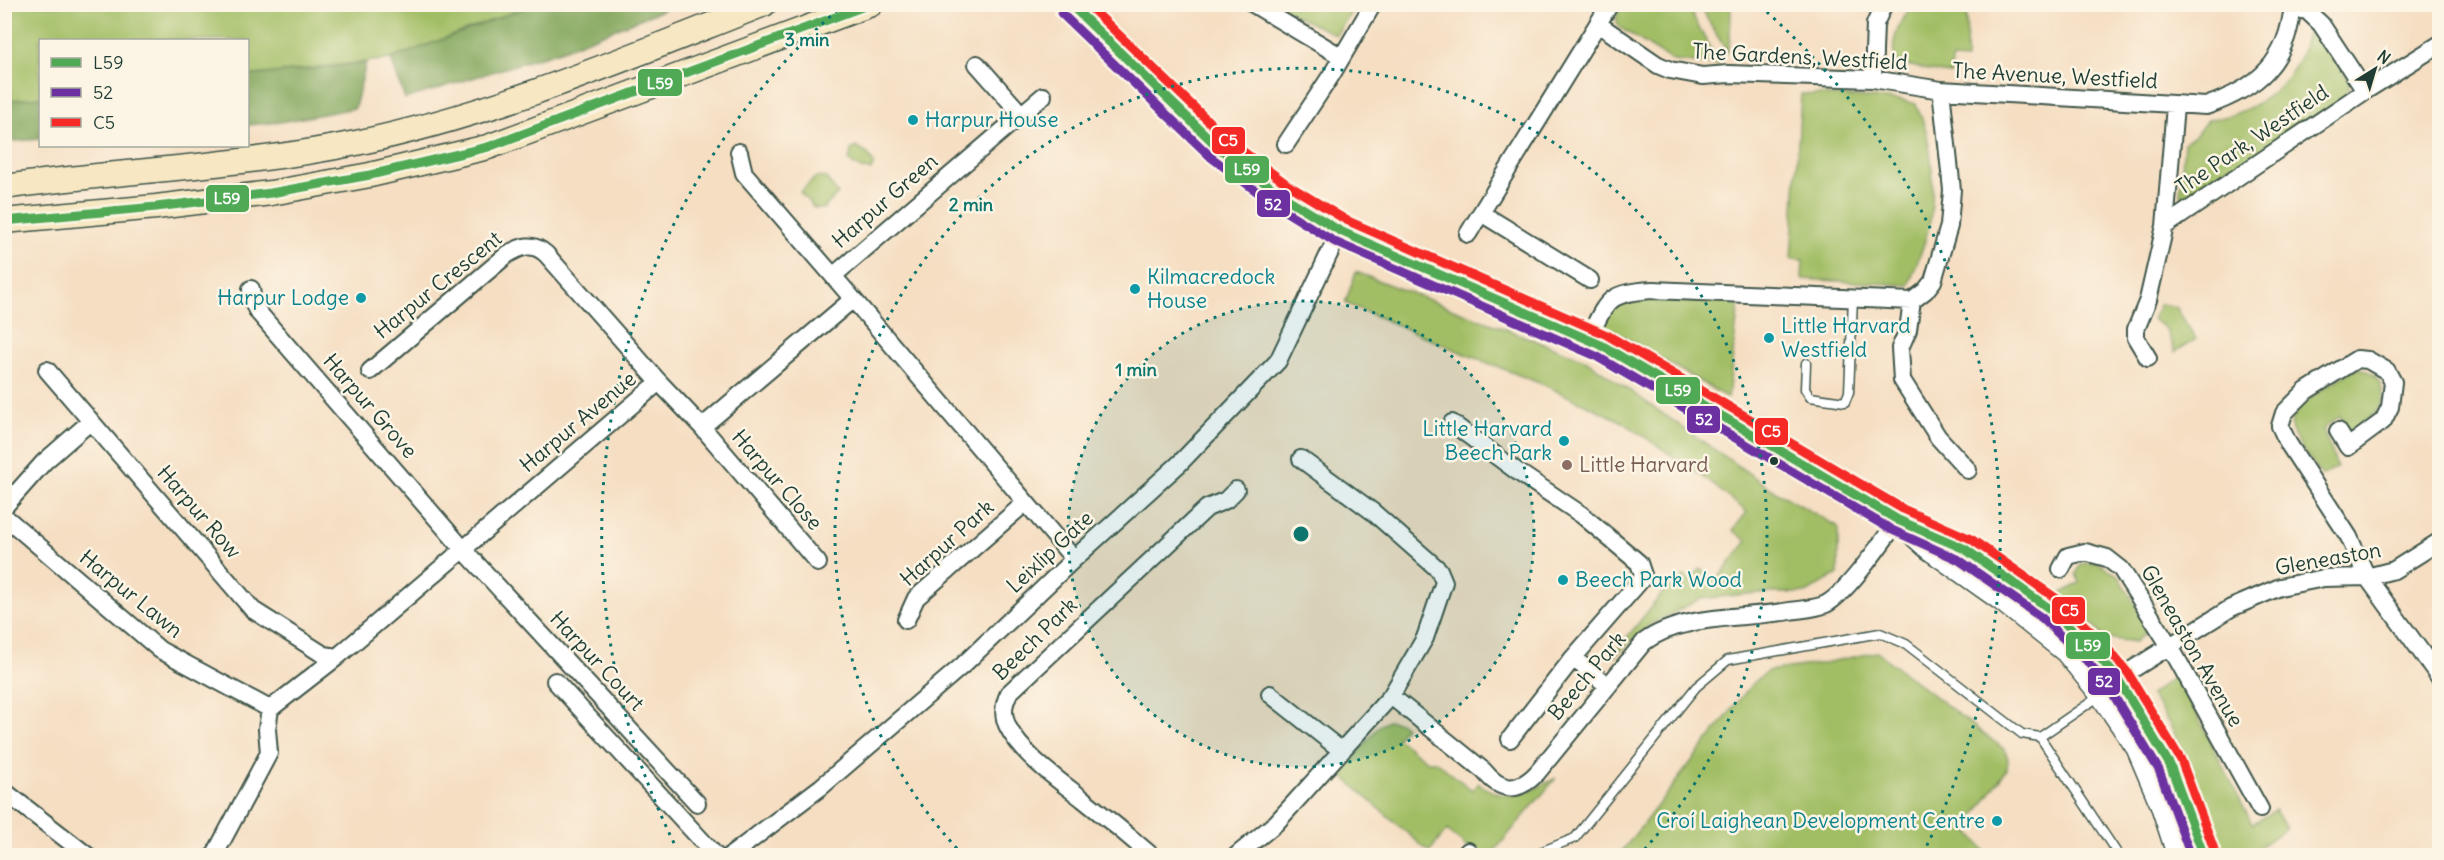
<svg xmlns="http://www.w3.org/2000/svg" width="2444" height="860" font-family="Delius,sans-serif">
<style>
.green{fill:#a2be65;stroke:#607e4c;stroke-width:1.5}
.forest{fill:#81a55a;stroke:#507147;stroke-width:1.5}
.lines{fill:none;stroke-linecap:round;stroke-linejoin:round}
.service-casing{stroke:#3f5549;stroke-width:11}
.minor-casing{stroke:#3f5549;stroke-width:20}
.tertiary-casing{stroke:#3f5549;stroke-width:24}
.secondary-casing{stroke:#3f5549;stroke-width:27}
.service{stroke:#fff;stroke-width:8}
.minor{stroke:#fff;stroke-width:16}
.tertiary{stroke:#fff;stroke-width:21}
.secondary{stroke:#f7e8c3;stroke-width:24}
.bus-1-casing{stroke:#fcf5e5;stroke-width:14}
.bus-2-casing{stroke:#fcf5e5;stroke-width:14}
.bus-3-casing{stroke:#fcf5e5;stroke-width:14}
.bus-1{stroke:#50a955;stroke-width:9}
.bus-2{stroke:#6c30a1;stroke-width:9}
.bus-3{stroke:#f52a26;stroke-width:9}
.ring{fill:none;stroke:#0f766e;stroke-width:3;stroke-dasharray:3 6}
.culture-dot{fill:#0f9aa8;stroke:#fcf5e5;stroke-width:2}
.bus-dot{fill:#1f3d34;stroke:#fcf5e5;stroke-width:2}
.education-dot{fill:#8d6e63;stroke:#fcf5e5;stroke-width:2}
.labels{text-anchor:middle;stroke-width:5;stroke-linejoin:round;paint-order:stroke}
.street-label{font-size:21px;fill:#1f3d34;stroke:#fcf5e5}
.culture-label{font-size:21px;fill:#0d838f;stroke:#fcf5e5;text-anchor:start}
.education-label{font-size:21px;fill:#785e54;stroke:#fcf5e5;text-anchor:start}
.centre{fill:#0f766e;stroke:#fcf5e5;stroke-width:3}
.ring-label{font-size:18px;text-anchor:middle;font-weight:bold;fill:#0f766e;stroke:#fcf5e5;stroke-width:5;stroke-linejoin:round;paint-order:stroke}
.line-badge{stroke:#fcf5e5;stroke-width:2}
.badge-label{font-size:16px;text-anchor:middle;font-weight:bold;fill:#fff}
</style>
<rect width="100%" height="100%" fill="#fcf5e5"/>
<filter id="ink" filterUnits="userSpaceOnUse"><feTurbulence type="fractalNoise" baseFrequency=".0167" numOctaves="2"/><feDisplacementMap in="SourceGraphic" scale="12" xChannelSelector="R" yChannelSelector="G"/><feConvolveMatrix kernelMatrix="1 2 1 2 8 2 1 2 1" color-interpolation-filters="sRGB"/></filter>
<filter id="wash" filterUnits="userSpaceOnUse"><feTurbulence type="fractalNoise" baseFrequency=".008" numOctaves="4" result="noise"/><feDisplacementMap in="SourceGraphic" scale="24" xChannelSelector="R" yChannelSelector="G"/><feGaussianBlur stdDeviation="1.35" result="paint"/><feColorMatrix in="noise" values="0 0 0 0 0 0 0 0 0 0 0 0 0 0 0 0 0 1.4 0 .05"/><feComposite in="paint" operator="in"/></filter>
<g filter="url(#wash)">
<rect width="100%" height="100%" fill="#f5dec2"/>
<path class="green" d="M1914,4l53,1 -1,55 -14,-1 -1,15c-20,-2 -36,-8 -55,-11 -8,-21 4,-42 18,-59z
M4,5h528l-141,54 -143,17v-36h-208v57l-35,4z
M1273,5h83l-20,30z
M1622,5h58l9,4 30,56 -46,-4 -54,-34c-5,-9 -2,-14 3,-22z
M1699,5h32l-1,34 -3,13z
M2313,23l36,59v8l-5,8 -152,102 -9,1 -3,-7 4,-51 12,-8 11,-15c38,-4 76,-26 93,-63 4,-9 6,-21 9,-31z
M1801,94l100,6 15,4c16,32 19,76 15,110 -3,24 -14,48 -22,71l-107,-6 1,-19 -12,-1z
M856,147l12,7 6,10 -3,6 -10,-1 -12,-8 2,-11z
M816,177l10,1 12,16 -15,15 -9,-1 -14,-16z
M1356,272l228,87 186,129 68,39v47l-32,19h-47l-59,6 -51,26 -34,31h-3l56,-70 6,4 10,-14 7,5 9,-12 16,12 31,-40 -14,-11 14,-18 -45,-36 -81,-55 -79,-37 -72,-28 -125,-53z
M1740,293l-12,105 -131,-77 15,-23z
M2160,304l16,3 20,32 -21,13 -9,-23 -14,-10z
M2360,368c18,6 30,23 17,42 -5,8 -18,15 -26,22l-11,-16 -17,13 14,38 -15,9c-8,-12 -31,-38 -31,-51 0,-21 51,-49 69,-57z
M2097,562l22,14 30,53 -14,13 -30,-4 -45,-44 20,-11 -4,-9 5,-10z
M1877,652l128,98 3,9 -1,10 -41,59 22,27h-369l132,-170 17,-14 51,-7z
M2177,675l75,149 23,-14 11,18 -38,27h-28c-19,-53 -34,-115 -70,-160z
M1388,721l11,1 6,5 -8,11 30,23h8l37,29 6,-7c28,22 50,10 78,-5l-65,77 -14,1 -30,-26 -18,22 -88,-77 38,-49z"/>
<path class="forest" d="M532,5h143l-115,46 -155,48 -14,-40z
M366,63l-11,45 -74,14 -33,3v-49z
M40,97v42l-35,3v-41z"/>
</g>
<g filter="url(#ink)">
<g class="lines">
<g class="service-casing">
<path id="service" d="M1806,363l-1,26 5,8 35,5 4,-10 4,-94
M2040,737l79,119
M1530,856l45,-18 121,-151 32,-27 152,-27 26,11 116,90 18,3 61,-42"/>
</g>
<g class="minor-casing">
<path id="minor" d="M1253,4l89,53
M1598,24l60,41 12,5 33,6 26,-2 144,5 68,11
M977,64l44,50
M1873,79l2,-55 9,-20
M2365,91l75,-47
M1286,144l46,-70 41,-70
M739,152l5,21 109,126
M1481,213l109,67
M2165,226l200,-135 -44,-67 -14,-13 -14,-3
M1468,234l142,-230
M833,276l210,-180
M251,289l2,14 5,9 205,237 234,254
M1912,301l-4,29 -8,18 2,32 36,57 30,33
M1588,339c20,-40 19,-46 65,-49l259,11 13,-10 8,-10 16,-55 3,-36 -11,-100 265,16c52,-18 82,-44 87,-102
M2148,358l-12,-20v-9l12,-29 17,-74 10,-120
M47,370l206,240 71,45 13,2
M370,371l138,-117c14,-8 25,-12 38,0l113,128
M1452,423l66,49 64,43 57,48 4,12 -2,5 -68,78
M702,427l116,136
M2338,431l10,16 35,-26 7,-14 3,-25 -6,-11 -19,-11 -11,-1 -51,32 -22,22 -4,13 8,17 61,94 18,40 73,101
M1301,459l72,53 66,58 5,12 -19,56 -34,58
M4,507l40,-45 47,-41
M4,516l156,134 110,59
M2061,569l7,-13 17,-4 22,6 14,11 50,79 89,161
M906,620l10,-22 109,-95
M555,681l161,175
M1270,694l72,57
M2101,695l24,-21 106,-66 49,-21 44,-9 43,-1 27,-7 46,-29
M1510,739l63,-81 34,27
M4,791l84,65
M214,856l55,-103 -2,-24 3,-20 67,-52 322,-275 43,45 151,-128 221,260
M730,856l91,-69 142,-122 111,-106 106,-96 98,-102 62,-130
M1152,856c-22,-19 -45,-38 -68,-56 -24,-19 -62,-45 -76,-73 -6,-12 -5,-22 1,-34l198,-185 19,-8 10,-10
M1236,856l40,-33 115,-127 93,75c17,21 34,22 53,2l107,-131c37,-28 100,-23 146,-31 12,-2 25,-2 36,-7 21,-11 57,-63 72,-84
M1464,856l4,-5"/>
</g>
<g class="tertiary-casing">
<path id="tertiary" d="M1069,4l151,145 61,46 59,36 261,114 297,175 67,29 85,60 46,44 22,26 52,86 34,91
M1911,533l18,16 72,51 65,52 35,43 36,53 24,56 17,52"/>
</g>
<g class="secondary-casing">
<path id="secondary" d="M4,187c117,-17 236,-20 352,-44 140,-29 275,-87 408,-139
M4,221l152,-14 115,-14 99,-18 118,-28 383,-143"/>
</g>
<use href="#service" class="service"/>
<use href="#minor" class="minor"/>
<use href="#tertiary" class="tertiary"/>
<use href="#secondary" class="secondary"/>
<g class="bus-1-casing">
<path id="bus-1" d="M1070,4l150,145 61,46 59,36 261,114 297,175 67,29 85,60 46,44 22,26 52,86 34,91
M4,221l152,-14 115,-14 99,-18 118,-28 382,-143"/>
</g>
<g class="bus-2-casing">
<path id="bus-2" d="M1061,13l151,145 63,47 60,37 261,114 296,174 67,30 83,58 45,43 21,25 51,84 32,86"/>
</g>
<g class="bus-3-casing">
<path id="bus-3" d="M1087,4l141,136 60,45 58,35 261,115 296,174 68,30 86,60 47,45 24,29 53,87 34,92"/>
</g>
<use href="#bus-1" class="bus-1"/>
<use href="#bus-2" class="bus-2"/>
<use href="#bus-3" class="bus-3"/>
</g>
</g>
<circle cx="1301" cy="534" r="233" fill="#0f766e" fill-opacity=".12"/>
<g class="ring">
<circle cx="1301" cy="534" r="233"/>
<path d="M963 855A466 466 0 1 1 1639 855"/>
<path d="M678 851A699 699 0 0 1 842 6M1760 6A699 699 0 0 1 1924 851"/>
</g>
<g class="culture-dot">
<circle cx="913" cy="120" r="6"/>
<circle cx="1135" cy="289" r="6"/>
<circle cx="361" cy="298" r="6"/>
<circle cx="1769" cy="338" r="6"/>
<circle cx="1564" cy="441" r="6"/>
<circle cx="1563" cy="580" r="6"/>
<circle cx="1997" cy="821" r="6"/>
</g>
<circle class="bus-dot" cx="1774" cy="461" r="5"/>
<circle class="education-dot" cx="1567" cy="465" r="6"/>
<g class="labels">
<g class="street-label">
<text transform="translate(1800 57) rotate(3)" y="7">The Gardens, Westfield</text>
<text transform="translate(2055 76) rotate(3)" y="7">The Avenue, Westfield</text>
<text transform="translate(2252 140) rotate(-34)" y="7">The Park, Westfield</text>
<text transform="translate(885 201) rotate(-41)" y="7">Harpur Green</text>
<text transform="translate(438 285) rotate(-39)" y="7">Harpur Crescent</text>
<text transform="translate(370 406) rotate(49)" y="7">Harpur Grove</text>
<text transform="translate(578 422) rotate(-40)" y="7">Harpur Avenue</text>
<text transform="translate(777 480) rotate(49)" y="7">Harpur Close</text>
<text transform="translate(199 512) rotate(49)" y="7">Harpur Row</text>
<text transform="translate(947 543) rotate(-42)" y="7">Harpur Park</text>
<text transform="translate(1050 552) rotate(-43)" y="7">Leixlip Gate</text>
<text transform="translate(2328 559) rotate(-10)" y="7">Gleneaston</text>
<text transform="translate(131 594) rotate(39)" y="7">Harpur Lawn</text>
<text transform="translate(1035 639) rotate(-44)" y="7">Beech Park</text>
<text transform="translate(2192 646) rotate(60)" y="7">Gleneaston Avenue</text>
<text transform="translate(597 661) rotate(47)" y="7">Harpur Court</text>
<text transform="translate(1587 676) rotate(-50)" y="7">Beech Park</text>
</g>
<g class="culture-label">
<text x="925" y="127">Harpur House</text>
<text x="1147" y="284">Kilmacredock<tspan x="1147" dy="24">House</tspan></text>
<text x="349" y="305" text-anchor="end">Harpur Lodge</text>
<text x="1781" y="333">Little Harvard<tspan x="1781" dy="24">Westfield</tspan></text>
<text x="1552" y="436" text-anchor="end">Little Harvard<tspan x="1552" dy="24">Beech Park</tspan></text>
<text x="1575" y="587">Beech Park Wood</text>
<text x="1985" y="828" text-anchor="end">Croí Laighean Development Centre</text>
</g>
<g class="education-label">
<text x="1579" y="472">Little Harvard</text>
</g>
</g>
<circle cx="1301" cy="534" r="9" class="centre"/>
<g class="ring-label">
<text x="807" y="46">3 min</text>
<text x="971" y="211">2 min</text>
<text x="1136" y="376">1 min</text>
</g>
<g class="line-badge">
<rect x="637" y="68" width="46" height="29" rx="6" fill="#50a955"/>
<rect x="1211" y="126" width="35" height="29" rx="6" fill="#f52a26"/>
<rect x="1224" y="155" width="46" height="29" rx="6" fill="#50a955"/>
<rect x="205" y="184" width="45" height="29" rx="6" fill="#50a955"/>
<rect x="1256" y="189" width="35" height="29" rx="6" fill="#6c30a1"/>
<rect x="1655" y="376" width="46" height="29" rx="6" fill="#50a955"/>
<rect x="1686" y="405" width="35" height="29" rx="6" fill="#6c30a1"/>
<rect x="1754" y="417" width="35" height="29" rx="6" fill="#f52a26"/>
<rect x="2051" y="596" width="35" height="29" rx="6" fill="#f52a26"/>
<rect x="2065" y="631" width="46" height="29" rx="6" fill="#50a955"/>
<rect x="2087" y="667" width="34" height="29" rx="6" fill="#6c30a1"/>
</g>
<g class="badge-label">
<text x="660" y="89">L59</text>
<text x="1228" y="146">C5</text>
<text x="1247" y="175">L59</text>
<text x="227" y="204">L59</text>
<text x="1273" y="210">52</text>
<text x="1678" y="396">L59</text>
<text x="1704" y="425">52</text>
<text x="1771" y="437">C5</text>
<text x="2069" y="616">C5</text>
<text x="2088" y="651">L59</text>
<text x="2104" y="687">52</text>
</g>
<rect width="2444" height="860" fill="none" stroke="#fcf5e5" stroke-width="24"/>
<rect x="39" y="39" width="210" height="108" fill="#fcf5e5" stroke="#a4ab9e" stroke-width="1.5"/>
<rect x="51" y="58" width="30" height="9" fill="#50a955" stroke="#a4ab9e" stroke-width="1.5"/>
<text x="93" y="69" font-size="18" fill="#1f3d34">L59</text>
<rect x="51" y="88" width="30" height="9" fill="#6c30a1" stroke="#a4ab9e" stroke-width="1.5"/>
<text x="93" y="99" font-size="18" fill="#1f3d34">52</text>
<rect x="51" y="118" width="30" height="9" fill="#f52a26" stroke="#a4ab9e" stroke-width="1.5"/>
<text x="93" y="129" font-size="18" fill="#1f3d34">C5</text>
<g transform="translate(2375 69) rotate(37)" stroke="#fcf5e5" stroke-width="4.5" paint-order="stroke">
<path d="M0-4.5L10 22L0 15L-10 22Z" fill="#1f3d34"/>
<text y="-9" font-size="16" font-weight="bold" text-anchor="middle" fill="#1f3d34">N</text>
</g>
</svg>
